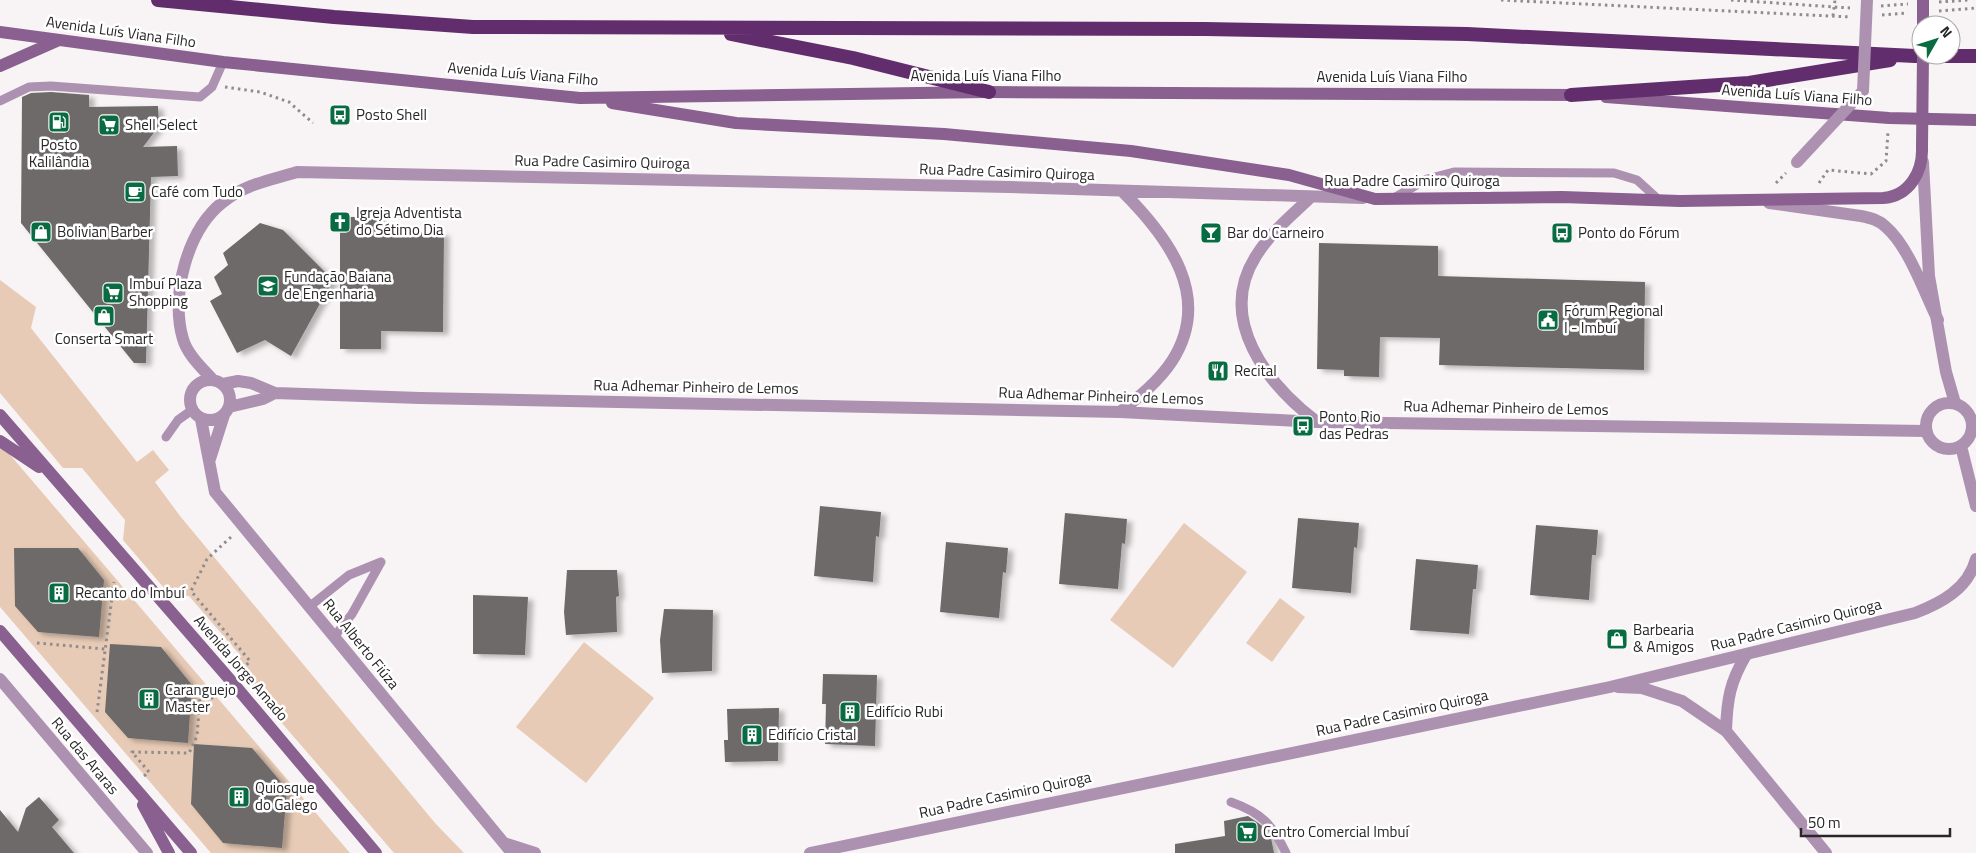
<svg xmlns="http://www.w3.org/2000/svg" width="1976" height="853" font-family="'Titillium Web',sans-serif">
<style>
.green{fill:#e7cbb6}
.building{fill:#6e6a6a;filter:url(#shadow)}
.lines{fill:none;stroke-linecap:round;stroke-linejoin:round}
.path{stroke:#8f8c8d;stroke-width:3;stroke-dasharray:2.5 4;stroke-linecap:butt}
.service{stroke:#ad91b1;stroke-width:9}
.minor{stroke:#ad91b1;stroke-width:12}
.tertiary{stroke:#ad91b1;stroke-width:12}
.secondary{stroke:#89608f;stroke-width:12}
.trunk{stroke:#622d6c;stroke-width:14}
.pedestrian-bridge{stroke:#ad91b1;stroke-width:12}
.secondary-bridge{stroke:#89608f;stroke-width:12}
.labels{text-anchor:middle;stroke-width:5;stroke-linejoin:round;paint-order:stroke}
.street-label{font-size:15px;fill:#282627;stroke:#fff}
.poi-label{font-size:15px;fill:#282627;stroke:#fff;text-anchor:start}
</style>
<defs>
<filter id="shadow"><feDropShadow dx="5.5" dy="3" stdDeviation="2.5" flood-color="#0004"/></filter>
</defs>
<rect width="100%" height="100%" fill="#f8f4f5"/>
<path class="green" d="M0,280l36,27 -5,21 106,134 16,-12 16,20 -14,12 25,34 255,307 29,30h-70l-157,-182 3,-16 -51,-59 -19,-1 -47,-55 2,-20 -43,-52h-19l-63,-75z
M0,443l350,410h-139l-211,-246z
M1184,523l63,49 -74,96 -63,-48z
M1280,598l25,19 -33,45 -26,-19z
M584,642l70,56 -68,85 -70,-56z"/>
<path class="building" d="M51,92l38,3v12l69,-1 1,20 -16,21 34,-1 1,30 -27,1 -5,186h-12l-113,-140 1,-126 9,-4z
M340,217h40v14l64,2 -1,99 -62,-1v18h-41z
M260,223l23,7 50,50 -42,76 -26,-16 -28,13 -27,-52 12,-7 -8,-17 14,-12 -5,-12z
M1319,243l119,3v30l207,6 -1,88 -205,-5 1,-27 -60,-1 -1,40 -35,-1v-6l-27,-1z
M820,506l61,6 -2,25 -3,-1 -3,46 -59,-6z
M1065,513l62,6 -2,25 -3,-1 -4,46 -59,-5z
M1298,518l61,5 -2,25 -3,-1 -3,46 -59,-5z
M1536,525l62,5 -2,25h-4l-3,45 -59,-5z
M946,542l62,6 -2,25 -3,-1 -4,46 -59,-6z
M14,548h64l26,32 -5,57 -61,-5 -23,-26z
M1416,559l62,6 -2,24h-3l-4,45 -59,-4z
M567,570h50l2,26 -3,1 1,35 -51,3 -2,-23z
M473,595l55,2 -3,58 -52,-1z
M664,609l49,1 -1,61 -50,2 -2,-33z
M110,644l51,3 31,38 -4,58 -60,-5 -23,-26z
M823,674l54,1 -2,71 -50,-2 1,-40h-4z
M779,708l-1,53 -53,1 -1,-22h4l-1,-31z
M194,744l58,4 35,41 -5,59 -59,-5 -32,-39z
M39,797l20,23 -7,7 22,26h-74v-43l18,22 8,-24z
M1248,816l13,9 10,13 3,15h-99v-9l50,-8 -1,-15z"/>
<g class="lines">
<path class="path" d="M1501,0l350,17
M1731,0l119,8
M1939,2l30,-2
M1881,6l27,-2
M1939,11l37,-3
M1882,15l26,-2
M1833,16l2,-16
M225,87l35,5 29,10 24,21
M1776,183l10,-10
M1819,183l9,-13 43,4 15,-13 2,-29
M231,537l-24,22 -16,32 59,70 -7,8
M37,643l68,6
M97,712l17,-130
M144,776l5,-4 -17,-20 57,1 8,-17 4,-51 12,14 8,-7"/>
<path class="service" d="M0,101l29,-14 22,-1 149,11 12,-10 11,-25
M1394,198l33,-19 27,-7 160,1 23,7 22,20
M166,437l12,-17 14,-10
M309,607l40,-32 32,-13
M334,637l18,-23 29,-52
M1231,802c31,11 41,22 55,51"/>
<path class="minor" d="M1618,687l24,1 40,13 44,30 100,122
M1726,731c1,-32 4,-49 20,-76"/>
<path class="tertiary" d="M1923,162l6,114 17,96 9,31
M1311,197c-19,18 -41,36 -55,59 -40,63 11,128 61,166
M1769,203l92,13c10,2 18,4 25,11 23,20 38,65 52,93
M212,379c-10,-11 -25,-25 -29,-40 -13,-43 4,-109 40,-137 22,-18 48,-22 74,-30l712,15 354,11
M190 400a20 20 0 1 1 40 0a20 20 0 1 1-40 0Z
M223,384l15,-3 13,2 24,10 145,5 700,14 197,10 609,9
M1926 426a23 23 0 1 1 46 0a23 23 0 1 1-46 0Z
M229,407l34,-8 12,-6
M1120,412c19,-15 39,-31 52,-51 41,-64 -3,-123 -49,-169
M201,419l14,73 297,361
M1961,446l15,60
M210,459l14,-44
M0,679l147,174
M504,843l31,10
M810,853l800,-166 305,-74c26,-10 53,-24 61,-54"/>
<path class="secondary" d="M0,32l223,30 357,36 409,-6 592,3
M0,66l59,-26
M1606,97l283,21 87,2
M612,103l124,20 208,11 187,17 158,24 86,24 187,-2 118,4 203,-3c27,-2 40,-27 39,-51
M0,415l232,267 144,171
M0,441l39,26
M0,631l191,222
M143,805l26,48"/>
<path class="trunk" d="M158,0l176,17 139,10 732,2 262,5 448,22h61
M731,34l122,24 136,34
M1571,95l178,-12 141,-23"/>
<path class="pedestrian-bridge" d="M1797,162l66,-71 4,-91"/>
<path class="secondary-bridge" d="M1923,25v-25
M1922,147l1,-92"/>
</g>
<defs>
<g id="bus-square" transform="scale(1.125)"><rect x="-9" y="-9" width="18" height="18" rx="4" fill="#096b41" stroke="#fff"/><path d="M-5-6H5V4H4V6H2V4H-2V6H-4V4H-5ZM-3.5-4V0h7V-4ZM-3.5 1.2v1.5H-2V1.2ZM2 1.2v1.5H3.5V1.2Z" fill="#fff"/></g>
<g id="fuel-square" transform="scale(1.125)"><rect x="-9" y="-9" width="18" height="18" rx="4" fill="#096b41" stroke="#fff"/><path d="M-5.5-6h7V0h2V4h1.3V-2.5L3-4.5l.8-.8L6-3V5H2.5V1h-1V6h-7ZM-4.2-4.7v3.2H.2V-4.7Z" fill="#fff"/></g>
<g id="supermarket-square" transform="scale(1.125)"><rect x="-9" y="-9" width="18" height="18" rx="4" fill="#096b41" stroke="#fff"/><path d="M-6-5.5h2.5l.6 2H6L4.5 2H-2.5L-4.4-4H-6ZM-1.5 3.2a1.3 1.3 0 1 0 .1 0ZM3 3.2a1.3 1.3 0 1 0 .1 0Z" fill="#fff"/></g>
<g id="cafe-square" transform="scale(1.125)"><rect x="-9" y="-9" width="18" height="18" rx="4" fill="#096b41" stroke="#fff"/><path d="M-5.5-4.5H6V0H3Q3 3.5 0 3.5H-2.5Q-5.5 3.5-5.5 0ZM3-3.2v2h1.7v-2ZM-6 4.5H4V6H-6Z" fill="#fff"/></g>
<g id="church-square" transform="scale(1.125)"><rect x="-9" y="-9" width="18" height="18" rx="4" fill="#096b41" stroke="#fff"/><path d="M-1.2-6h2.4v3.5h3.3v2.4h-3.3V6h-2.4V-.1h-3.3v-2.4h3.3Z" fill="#fff"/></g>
<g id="shop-square" transform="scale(1.125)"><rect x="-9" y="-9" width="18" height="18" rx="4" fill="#096b41" stroke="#fff"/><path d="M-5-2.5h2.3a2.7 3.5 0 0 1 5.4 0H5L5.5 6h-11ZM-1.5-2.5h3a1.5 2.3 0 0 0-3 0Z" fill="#fff"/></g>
<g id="bar-square" transform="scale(1.125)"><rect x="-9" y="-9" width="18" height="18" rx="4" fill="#096b41" stroke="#fff"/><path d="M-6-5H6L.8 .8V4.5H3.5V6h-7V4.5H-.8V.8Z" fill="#fff"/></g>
<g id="university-square" transform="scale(1.125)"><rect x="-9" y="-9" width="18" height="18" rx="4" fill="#096b41" stroke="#fff"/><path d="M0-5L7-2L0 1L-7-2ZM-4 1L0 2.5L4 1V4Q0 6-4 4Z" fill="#fff"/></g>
<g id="civic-square" transform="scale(1.125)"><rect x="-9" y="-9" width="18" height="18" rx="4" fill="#096b41" stroke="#fff"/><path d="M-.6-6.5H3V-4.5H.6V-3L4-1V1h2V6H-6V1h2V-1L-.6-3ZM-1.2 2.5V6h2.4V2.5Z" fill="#fff"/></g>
<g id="restaurant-square" transform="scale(1.125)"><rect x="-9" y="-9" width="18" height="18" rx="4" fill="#096b41" stroke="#fff"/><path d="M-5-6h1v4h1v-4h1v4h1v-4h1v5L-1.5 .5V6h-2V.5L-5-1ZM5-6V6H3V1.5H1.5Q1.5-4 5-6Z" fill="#fff"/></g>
<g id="building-square" transform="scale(1.125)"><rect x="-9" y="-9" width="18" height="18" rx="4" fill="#096b41" stroke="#fff"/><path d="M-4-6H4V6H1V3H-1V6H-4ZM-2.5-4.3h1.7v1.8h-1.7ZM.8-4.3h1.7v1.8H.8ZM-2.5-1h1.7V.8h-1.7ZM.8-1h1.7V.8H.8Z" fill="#fff"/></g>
</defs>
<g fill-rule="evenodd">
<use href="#bus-square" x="340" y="115"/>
<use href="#fuel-square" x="59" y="122"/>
<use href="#supermarket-square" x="109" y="125"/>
<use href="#cafe-square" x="135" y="192"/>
<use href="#church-square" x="340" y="222"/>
<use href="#shop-square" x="41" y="232"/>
<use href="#bar-square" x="1211" y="233"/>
<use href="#bus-square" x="1562" y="233"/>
<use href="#university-square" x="268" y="286"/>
<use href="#supermarket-square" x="113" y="293"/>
<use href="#shop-square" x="104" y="316"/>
<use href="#civic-square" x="1548" y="320"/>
<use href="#restaurant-square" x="1218" y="371"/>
<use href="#bus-square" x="1303" y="426"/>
<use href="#building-square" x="59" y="593"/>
<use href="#shop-square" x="1617" y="639"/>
<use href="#building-square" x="149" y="699"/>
<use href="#building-square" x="850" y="712"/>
<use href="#building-square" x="752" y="735"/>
<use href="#building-square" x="239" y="797"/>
<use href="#supermarket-square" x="1247" y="832"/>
</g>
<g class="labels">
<g class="street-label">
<text transform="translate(121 32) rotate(8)" y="5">Avenida Luís Viana Filho</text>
<text transform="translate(523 74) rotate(5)" y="5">Avenida Luís Viana Filho</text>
<text x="986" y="81">Avenida Luís Viana Filho</text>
<text x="1392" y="82">Avenida Luís Viana Filho</text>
<text transform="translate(1797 95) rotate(4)" y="5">Avenida Luís Viana Filho</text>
<text transform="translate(602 162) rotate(1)" y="5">Rua Padre Casimiro Quiroga</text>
<text transform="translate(1007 172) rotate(2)" y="5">Rua Padre Casimiro Quiroga</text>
<text x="1412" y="186">Rua Padre Casimiro Quiroga</text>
<text transform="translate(696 387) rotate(1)" y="5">Rua Adhemar Pinheiro de Lemos</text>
<text transform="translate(1101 396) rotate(2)" y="5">Rua Adhemar Pinheiro de Lemos</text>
<text transform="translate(1506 408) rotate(1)" y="5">Rua Adhemar Pinheiro de Lemos</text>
<text transform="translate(1796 625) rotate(-14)" y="5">Rua Padre Casimiro Quiroga</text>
<text transform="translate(361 644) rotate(51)" y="5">Rua Alberto Fiúza</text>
<text transform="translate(241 668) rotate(49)" y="5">Avenida Jorge Amado</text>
<text transform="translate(1402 713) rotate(-12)" y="5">Rua Padre Casimiro Quiroga</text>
<text transform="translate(85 756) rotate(50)" y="5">Rua das Araras</text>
<text transform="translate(1005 795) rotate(-12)" y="5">Rua Padre Casimiro Quiroga</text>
</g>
<g class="poi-label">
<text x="356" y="120">Posto Shell</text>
<text x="125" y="130">Shell Select</text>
<text x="59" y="150" text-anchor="middle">Posto<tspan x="59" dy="17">Kalilândia</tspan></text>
<text x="151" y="197">Café com Tudo</text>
<text x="356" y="218">Igreja Adventista<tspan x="356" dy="17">do Sétimo Dia</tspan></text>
<text x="57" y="237">Bolivian Barber</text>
<text x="1227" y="238">Bar do Carneiro</text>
<text x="1578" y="238">Ponto do Fórum</text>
<text x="284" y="282">Fundação Baiana<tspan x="284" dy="17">de Engenharia</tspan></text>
<text x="129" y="289">Imbuí Plaza<tspan x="129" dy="17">Shopping</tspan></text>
<text x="1564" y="316">Fórum Regional<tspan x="1564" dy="17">I - Imbuí</tspan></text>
<text x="104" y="344" text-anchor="middle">Conserta Smart</text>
<text x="1234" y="376">Recital</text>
<text x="1319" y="422">Ponto Rio<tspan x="1319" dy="17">das Pedras</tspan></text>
<text x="75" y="598">Recanto do Imbuí</text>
<text x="1633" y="635">Barbearia<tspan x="1633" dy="17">&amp; Amigos</tspan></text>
<text x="165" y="695">Caranguejo<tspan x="165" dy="17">Master</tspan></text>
<text x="866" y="717">Edifício Rubi</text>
<text x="768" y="740">Edifício Cristal</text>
<text x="255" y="793">Quiosque<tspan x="255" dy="17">do Galego</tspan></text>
<text x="1263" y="837">Centro Comercial Imbuí</text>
</g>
</g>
<g transform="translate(1936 40) rotate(51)"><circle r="24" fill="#ffffff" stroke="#a9a8a9"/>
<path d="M0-4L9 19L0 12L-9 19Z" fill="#096b41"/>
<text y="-8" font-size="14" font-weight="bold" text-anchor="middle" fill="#282627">N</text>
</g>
<path d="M1801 828v8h149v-8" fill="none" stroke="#282627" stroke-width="2.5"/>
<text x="1808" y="828" font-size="15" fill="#282627" stroke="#ffffff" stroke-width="4" paint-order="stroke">50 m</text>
</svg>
